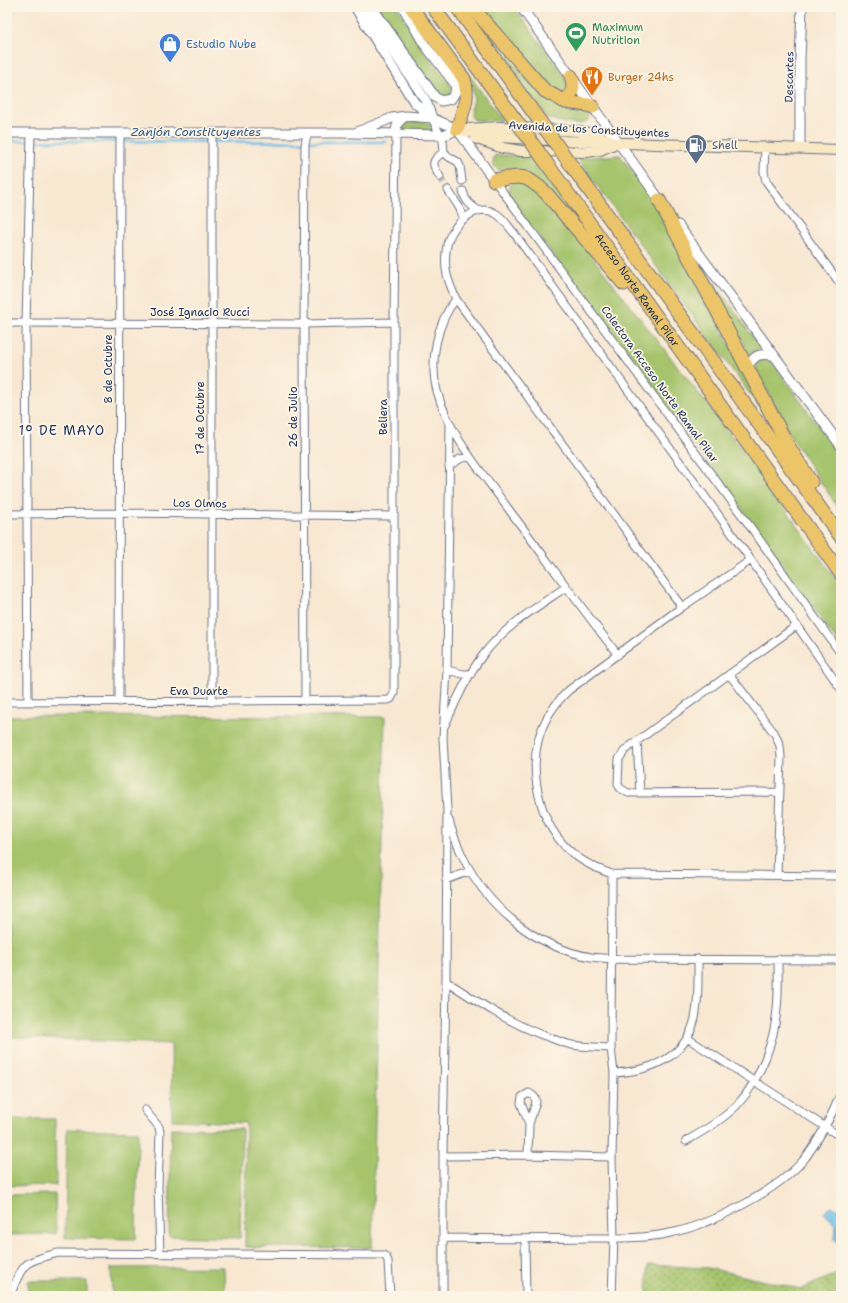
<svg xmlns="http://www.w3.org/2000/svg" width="848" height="1303" font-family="'Shantell Sans',sans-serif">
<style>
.grass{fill:#a5c46c;stroke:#607a65}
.park{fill:url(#park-dots);stroke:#607a65}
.water{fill:#6ebfe9;stroke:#4477a4}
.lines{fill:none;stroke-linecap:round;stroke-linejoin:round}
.stream{stroke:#6ebfe9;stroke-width:2.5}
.minor-tunnel{stroke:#ccc3bb;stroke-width:7;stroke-dasharray:7 3.5;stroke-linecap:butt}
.minor-casing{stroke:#687087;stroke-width:9}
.tertiary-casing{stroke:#687087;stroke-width:11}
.secondary-casing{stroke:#687087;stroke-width:12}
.motorway-casing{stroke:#687087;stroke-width:15}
.minor{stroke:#fff;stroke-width:7}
.tertiary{stroke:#fff;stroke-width:9}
.secondary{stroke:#f8e8c3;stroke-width:10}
.motorway{stroke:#edc569;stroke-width:13}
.motorway-bridge-casing{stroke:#687087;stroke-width:15;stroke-linecap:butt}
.motorway-bridge{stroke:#edc569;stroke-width:13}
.labels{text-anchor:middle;stroke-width:3.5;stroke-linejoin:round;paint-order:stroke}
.leisure-label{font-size:11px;fill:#27864d;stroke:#fcf5e5;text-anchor:start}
.shop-label{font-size:11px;fill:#366cbe;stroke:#fcf5e5;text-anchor:start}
.food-label{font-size:11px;fill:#c56008;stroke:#fcf5e5;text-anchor:start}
.street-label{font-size:11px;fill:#1b2f5e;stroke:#fcf5e5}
.service-label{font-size:11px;fill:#4e5e75;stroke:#fcf5e5;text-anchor:start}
.water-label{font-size:12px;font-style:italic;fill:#345a88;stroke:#fcf5e5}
.quarter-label{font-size:13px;letter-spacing:1px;fill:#1b2f5e;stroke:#fcf5e5}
</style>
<defs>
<pattern id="park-dots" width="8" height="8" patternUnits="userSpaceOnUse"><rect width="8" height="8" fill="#a5c46c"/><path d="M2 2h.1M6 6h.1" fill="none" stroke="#86a05c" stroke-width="1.8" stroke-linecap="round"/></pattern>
</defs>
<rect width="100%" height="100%" fill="#fcf5e5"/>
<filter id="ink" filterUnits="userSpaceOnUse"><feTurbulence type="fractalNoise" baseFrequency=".025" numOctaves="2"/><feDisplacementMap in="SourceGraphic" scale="8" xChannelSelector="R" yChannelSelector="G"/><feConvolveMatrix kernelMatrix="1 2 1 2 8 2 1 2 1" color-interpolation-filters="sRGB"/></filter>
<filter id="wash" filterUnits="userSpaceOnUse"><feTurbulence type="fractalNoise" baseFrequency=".012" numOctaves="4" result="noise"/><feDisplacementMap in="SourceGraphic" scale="16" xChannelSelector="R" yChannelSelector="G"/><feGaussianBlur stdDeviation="0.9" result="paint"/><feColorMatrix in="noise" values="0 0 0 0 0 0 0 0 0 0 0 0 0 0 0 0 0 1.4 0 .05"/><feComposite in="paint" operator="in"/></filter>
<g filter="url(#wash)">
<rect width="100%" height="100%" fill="#f8e8d2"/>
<path class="grass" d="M377,7h20l28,45 24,31 3,4v4l-2,4 -11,1z
M414,7h7l81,114 -27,-1 -3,-2 -2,-5 4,-15 -2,-10z
M478,7h36l50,68 4,13 -2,5 -5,2 -6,-2z
M473,15l47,55 67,42 3,5 -1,4c-11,7 -28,1 -40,-2z
M410,122h15l5,2 3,7 -31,-1 -2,-2 2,-4z
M497,155l33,1 78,106 -66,-77 -38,-12 -7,-4 -4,-5 1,-8z
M620,155l27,37 20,31 99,192 -3,-3 -186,-254z
M521,180l16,10 21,23 181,232 102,141v61l-97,-135 -233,-313c-2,-8 -3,-11 2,-18z
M708,274l53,74 -12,6z
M766,359l6,3 69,95v55l-21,-31 -30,-46 -33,-65 -1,-6 4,-4z
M7,716l378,1 -13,531 -127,-1 1,-124 -74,-3 -1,-76 -164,-7z
M7,1119h48l1,66 -49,1z
M171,1128l71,1 -2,109 -71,-2z
M67,1129l71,2 -2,108 -71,-1z
M55,1194l1,40 -49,1v-40z
M224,1267l1,29h-113l-1,-28z
M28,1281h59v15h-59z"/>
<path class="park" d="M648,1265l60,3 93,21 40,-17v24h-194z"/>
<path class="water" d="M832,1206l6,4 3,-2v33l-3,1 -3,-2 1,-15 -11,-11 -1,-2 4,-4z"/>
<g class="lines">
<path class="stream" d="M7,141l379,1"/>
</g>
</g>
<g filter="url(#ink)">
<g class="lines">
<path class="minor-tunnel" d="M440,177l8,13"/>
<g class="minor-casing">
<path id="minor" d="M432,118l11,23 1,11 5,5 9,5 2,4 2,15
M765,147l-1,25 2,9 75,104
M440,177c-8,-13 -10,-16 4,-25
M494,180l258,349 89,125
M448,190l11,17 5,12
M463,191c2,10 7,14 15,19
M456,299c-19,23 -27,62 -19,92 12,44 44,80 70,116 37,49 73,99 111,148
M7,323l297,1 90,-2
M449,466l11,-7 10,-3
M7,514l112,-1 275,3
M751,560l-69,47 -113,83c-14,13 -26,31 -31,51 -8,33 2,78 25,103 13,15 31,24 49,30l229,2
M682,607l-226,-308c-4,-10 -9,-19 -10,-30 -1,-9 0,-22 3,-31 7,-16 28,-35 46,-25 8,4 13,13 19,20l237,327 90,129
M447,670l16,4h8
M729,674l46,60 5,12 1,11 -4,118
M305,701l-1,-377 1,-179 2,-11
M7,702l381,-2 3,-1 3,-6v-371l2,-187
M28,702l-2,-379 5,-190
M119,702l1,-569
M212,702v-569
M445,725c11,-24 22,-49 38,-70 22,-29 54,-48 83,-68
M637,741l3,52
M780,792l-152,1 -8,-5 -2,-4 1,-25 6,-9 12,-9 159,-115
M449,820c3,12 8,24 13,35 24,51 72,92 129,102 7,1 14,1 21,2l229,1
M446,880l24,-9
M446,981c32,21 60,40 96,54 10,3 20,8 30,10 13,2 26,2 39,3
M687,1038l154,99
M614,1073c36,-2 72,-15 81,-55 4,-19 3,-39 3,-59
M145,1110l14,17 1,6 -2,54 2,67
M686,1141c18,-10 38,-22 52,-37 22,-24 37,-64 39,-96 2,-16 1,-32 1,-49
M528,1155l1,-31 7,-22c0,-5 -3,-7 -7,-9l-7,4 -1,6 8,21
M443,1156l85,-1 84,2
M443,1238c49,1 97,1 146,0 27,0 55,1 81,-5 41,-8 110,-43 136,-76 14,-19 26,-42 35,-64
M525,1239l1,57
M11,1296c1,-7 9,-26 15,-31 6,-6 24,-10 32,-12l325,2 3,2 2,4 2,35
M443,1296v-140l3,-175 1,-171 -4,-72 4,-68 3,-245
M612,1296l2,-58 -2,-81 2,-84 -3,-25 1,-174"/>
</g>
<g class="tertiary-casing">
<path id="tertiary" d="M355,7l59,95 18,16
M364,7l62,94 6,17
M372,7l63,90 6,4 10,-2 5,-8 -1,-7 -31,-40 -21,-37
M521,7l141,196
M357,132l35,-14 14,-2 26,2 25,11 37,51
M7,133h345l88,2 8,-1 9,-5
M396,135c0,-9 1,-14 10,-19
M800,148v-89l2,-52
M678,225l163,221
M747,367c8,-12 11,-14 26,-12"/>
</g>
<g class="secondary-casing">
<path id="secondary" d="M457,129l27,7 81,5 276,9
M467,129l32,-2 79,4 16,3 16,6
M475,138l28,10 18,3 66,1 13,-2 12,-5"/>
</g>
<g class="motorway-casing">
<g id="motorway">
<path d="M411,7l53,72c6,19 -1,32 -7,50"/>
<path d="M433,7l84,115"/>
<path d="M457,7l82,113"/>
<path d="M472,7l73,84 21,11 22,3 5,2"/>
<path d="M563,101c10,-6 12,-14 8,-25"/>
<path id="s1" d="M550,168l291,406"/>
<path d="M576,172l265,365"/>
<path d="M494,180c29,-4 30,-7 52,13l78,91"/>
<path d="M659,200l116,221 12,23 24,38"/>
</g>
</g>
<use href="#minor" class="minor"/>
<use href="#tertiary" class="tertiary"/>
<use href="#secondary" class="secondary"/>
<use href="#motorway" class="motorway"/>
<g class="motorway-bridge-casing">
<path id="motorway-bridge" d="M539,120l37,52
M517,122l33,46"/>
</g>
<use href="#motorway-bridge" class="motorway-bridge"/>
</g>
</g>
<defs>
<g id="stadium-pin" transform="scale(1.15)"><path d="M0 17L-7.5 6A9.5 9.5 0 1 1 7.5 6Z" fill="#2e9e5b" stroke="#fcf5e5"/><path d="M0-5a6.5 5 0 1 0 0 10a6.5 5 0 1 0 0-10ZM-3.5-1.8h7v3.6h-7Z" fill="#fff"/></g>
<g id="shop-pin" transform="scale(1.15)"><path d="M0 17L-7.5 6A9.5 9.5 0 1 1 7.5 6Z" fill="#3f7fe0" stroke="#fcf5e5"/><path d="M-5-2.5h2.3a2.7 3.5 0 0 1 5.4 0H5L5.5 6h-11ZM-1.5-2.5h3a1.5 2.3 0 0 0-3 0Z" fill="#fff"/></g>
<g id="restaurant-pin" transform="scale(1.15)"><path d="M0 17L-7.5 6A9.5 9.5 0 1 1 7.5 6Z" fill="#e8710a" stroke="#fcf5e5"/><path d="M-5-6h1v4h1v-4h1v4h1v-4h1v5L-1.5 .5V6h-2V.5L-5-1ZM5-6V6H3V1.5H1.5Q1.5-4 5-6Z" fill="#fff"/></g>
<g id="fuel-pin" transform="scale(1.15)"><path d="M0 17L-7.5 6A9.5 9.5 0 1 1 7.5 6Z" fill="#5c6f8a" stroke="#fcf5e5"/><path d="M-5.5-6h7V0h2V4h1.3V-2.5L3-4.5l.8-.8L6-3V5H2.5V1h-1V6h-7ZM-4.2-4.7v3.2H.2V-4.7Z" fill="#fff"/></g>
</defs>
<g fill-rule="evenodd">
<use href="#stadium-pin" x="576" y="33"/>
<use href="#shop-pin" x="170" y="44"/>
<use href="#restaurant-pin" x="592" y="77"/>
<use href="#fuel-pin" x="696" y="145"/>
</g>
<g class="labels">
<g class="leisure-label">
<text x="592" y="31">Maximum<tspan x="592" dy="13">Nutrition</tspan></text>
</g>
<g class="shop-label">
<text x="186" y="48">Estudio Nube</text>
</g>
<g class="food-label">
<text x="608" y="81">Burger 24hs</text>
</g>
<g class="street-label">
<text transform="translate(789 77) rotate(-89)" y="4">Descartes</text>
<text transform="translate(589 129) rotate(3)" y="4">Avenida de los Constituyentes</text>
<text dy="4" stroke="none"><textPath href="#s1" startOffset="150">Acceso Norte Ramal Pilar</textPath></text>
<text x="200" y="316">José Ignacio Rucci</text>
<text transform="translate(108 369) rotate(-90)" y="4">8 de Octubre</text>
<text transform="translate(660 384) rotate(54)" y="4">Colectora Acceso Norte Ramal Pilar</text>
<text transform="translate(293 417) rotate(-90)" y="4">26 de Julio</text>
<text transform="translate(383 417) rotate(-90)" y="4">Beliera</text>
<text transform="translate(200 418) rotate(-90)" y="4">17 de Octubre</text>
<text transform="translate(200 503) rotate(1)" y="4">Los Olmos</text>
<text x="199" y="695">Eva Duarte</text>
</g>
<g class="service-label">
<text x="712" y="149">Shell</text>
</g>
<g class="water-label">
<text x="196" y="136">Zanjón Constituyentes</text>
</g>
<g class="quarter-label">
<text x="62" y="435">1° DE MAYO</text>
</g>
</g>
<rect width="848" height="1303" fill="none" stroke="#fcf5e5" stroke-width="24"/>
</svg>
